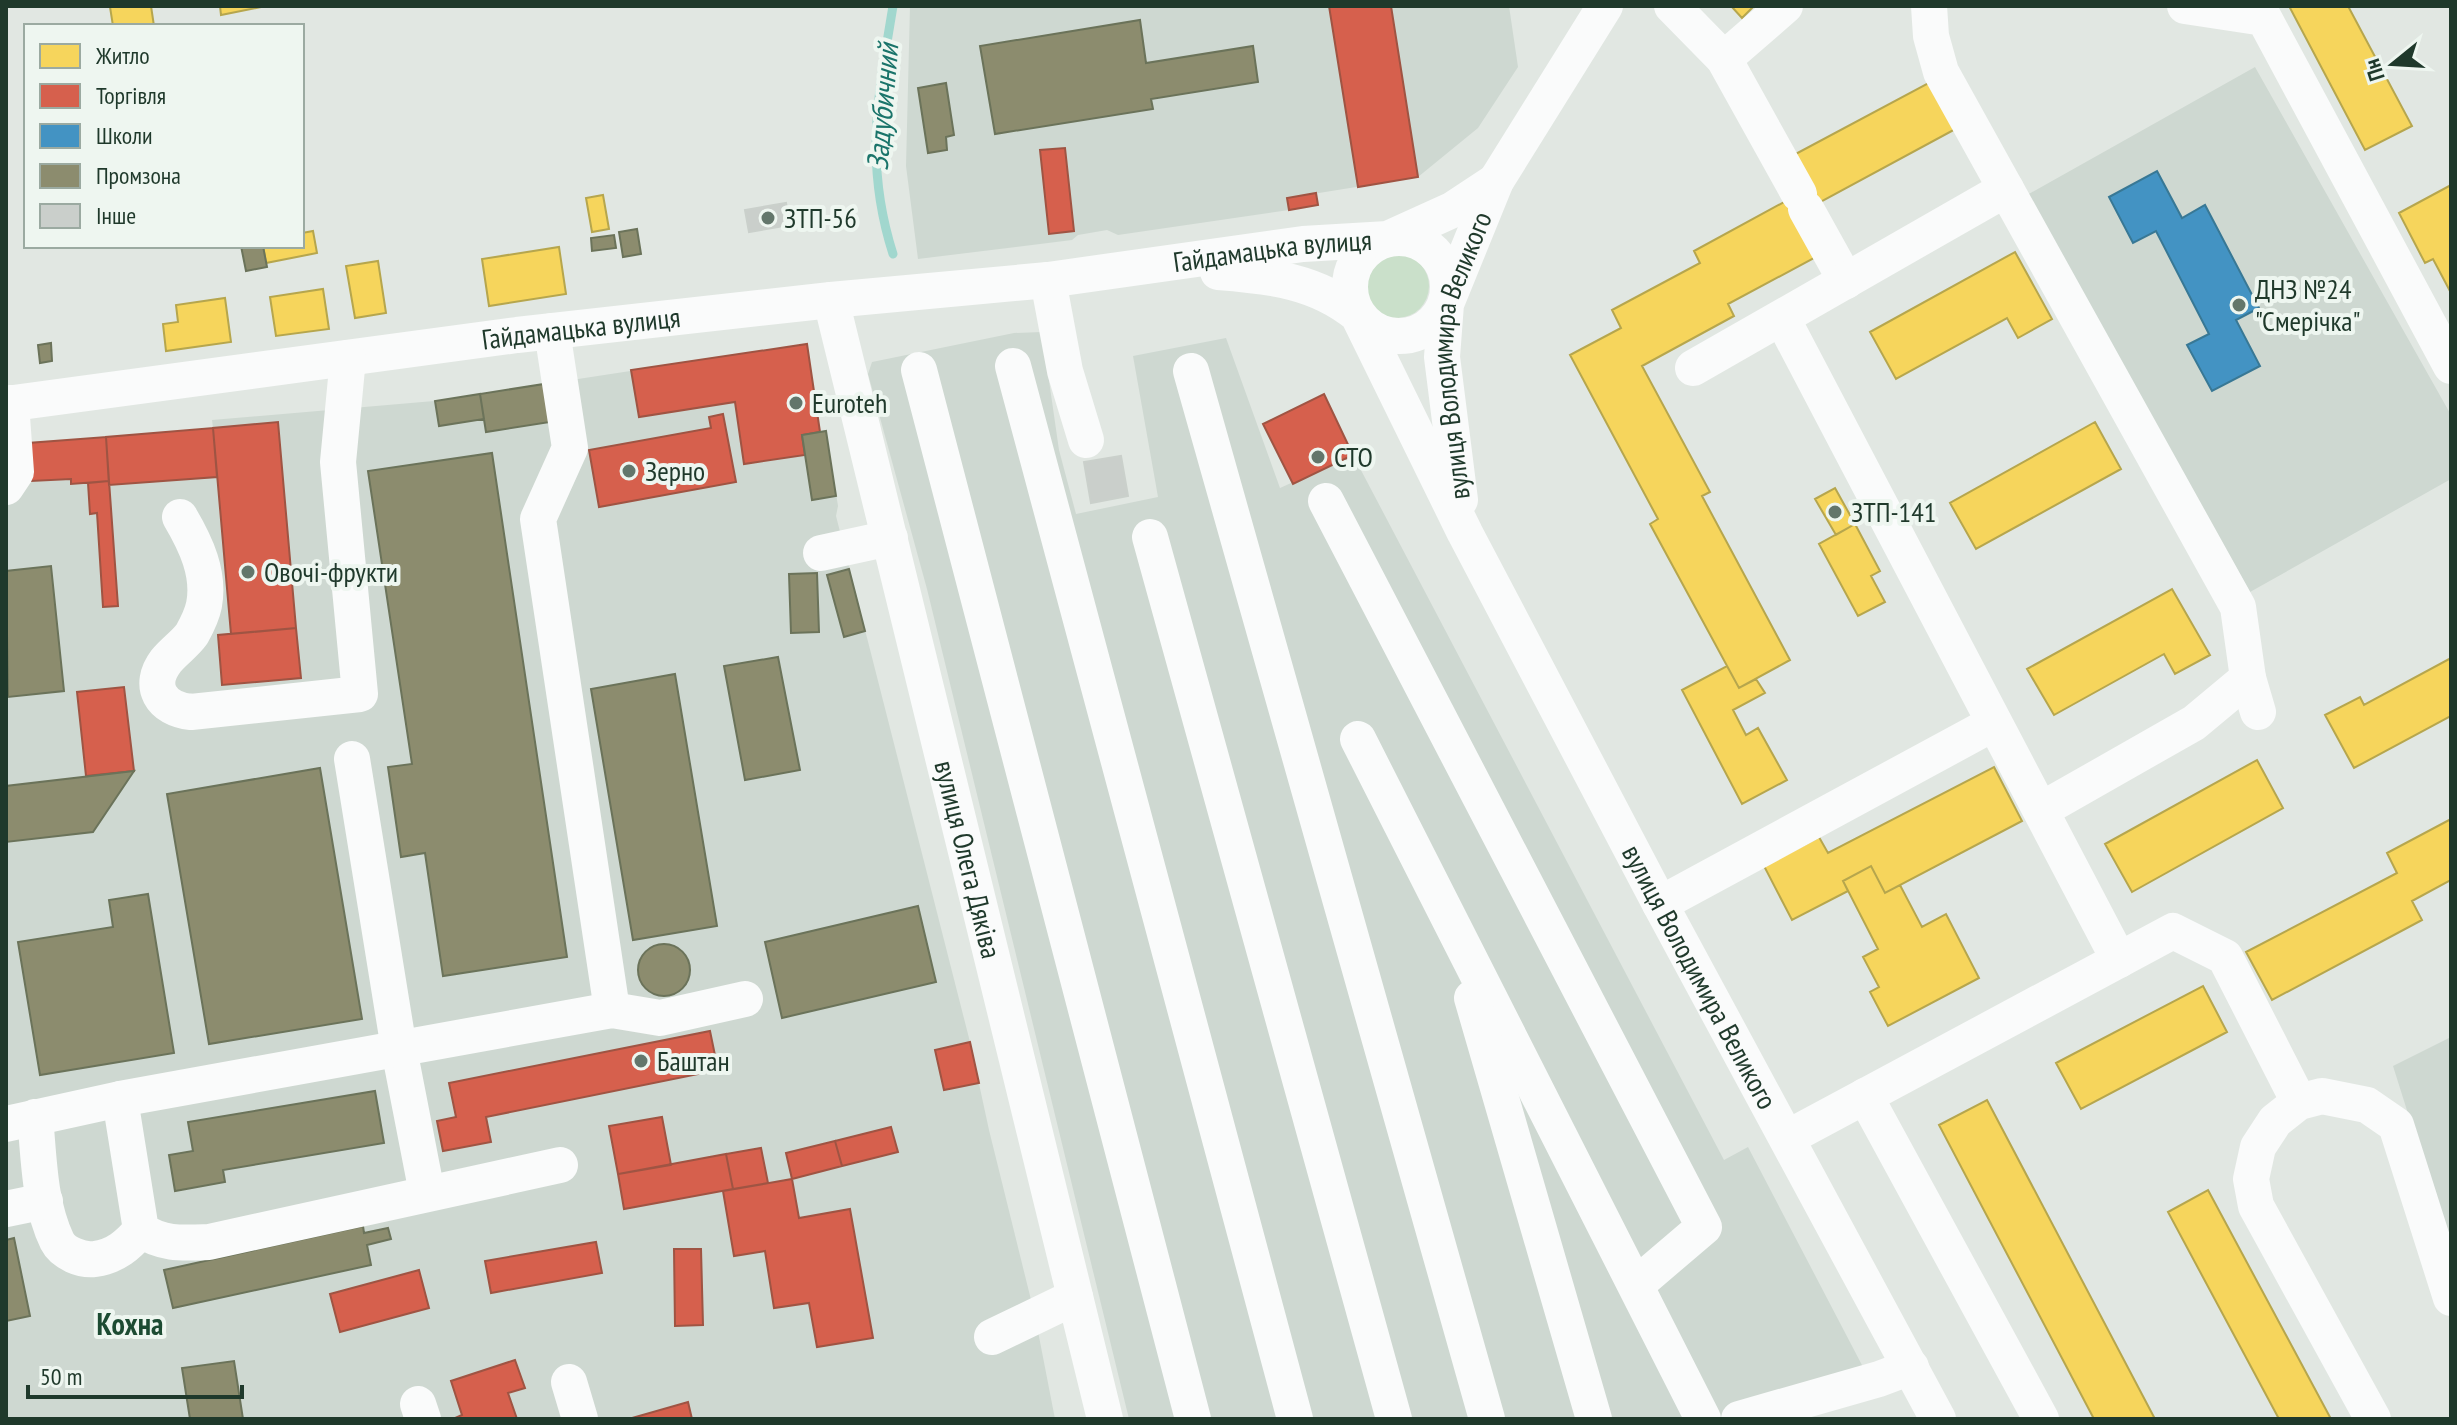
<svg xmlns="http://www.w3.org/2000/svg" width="2457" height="1425" font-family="'PT Sans Narrow',sans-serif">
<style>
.built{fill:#ced8d1}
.green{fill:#cae0ca}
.homes{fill:#f6d55c;stroke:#b6a64d;stroke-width:2}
.shops{fill:#d6604d;stroke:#9f5443;stroke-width:2}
.schools{fill:#4393c3;stroke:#387895;stroke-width:2}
.industry{fill:#8c8c6e;stroke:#6b735a;stroke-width:2}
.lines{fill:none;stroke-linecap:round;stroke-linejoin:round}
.stream{stroke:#a1d7ce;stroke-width:9}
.building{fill:#cacfcb;stroke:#cad0cb;stroke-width:2}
.minor{stroke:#fafbfb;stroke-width:36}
.poi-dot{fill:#63766b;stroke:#eef6f0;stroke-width:3}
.labels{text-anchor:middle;stroke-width:8;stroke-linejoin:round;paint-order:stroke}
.poi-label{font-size:28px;fill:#1f392b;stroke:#eef6f0;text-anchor:start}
.street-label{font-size:28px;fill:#1f392b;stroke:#eef6f0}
.water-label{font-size:30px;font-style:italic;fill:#1a746a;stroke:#eef6f0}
.neighbourhood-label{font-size:30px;font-weight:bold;fill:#1c4b32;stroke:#eef6f0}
</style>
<rect width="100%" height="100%" fill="#e1e7e2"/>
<path class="built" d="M910,6h599l9,61 -40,61 -60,49 -130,21 1,12 -171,25 -11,-5 -29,5 -6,5 -154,19 -12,-93z
M2255,67l196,348v64l-201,113 -223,-397z
M1042,332l17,118 17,64 82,-17 -25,-141 93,-18 54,150 73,-33 371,705 24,-13 127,243 -99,29h-647l-202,-830 -59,-215 4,-12 142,-29z
M807,344l13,87h6l12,75 -2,10 134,526 19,88 46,186 20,103h-1049v-963l100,-19 107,-9 -1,-8 222,-19z
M2451,1037v213l-58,-184z"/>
<path class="green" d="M1365 286a32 32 0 1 1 64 0a32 32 0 1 1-64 0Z"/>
<path class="homes" d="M151,6l3,20h-41l-3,-19z
M220,6h46l-45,9z
M1731,6h23l-12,12z
M2289,6h59l64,120 -47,24z
M1936,79l25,47 -146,79 -25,-48z
M2451,185v108l-18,-34 -8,4 -26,-50z
M1808,189l8,68 -88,47 6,12 -92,50 68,126 -8,4 88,164 -51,28 -89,-164 8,-5 -88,-164 51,-27 -9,-18 88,-47 -6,-12z
M603,195l6,34 -17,3 -6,-34z
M313,231l4,22 -51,10 -3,-17h39v-13z
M559,247l7,47 -77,12 -7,-47z
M2015,252l37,67 -34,19 -11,-20 -111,61 -26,-47z
M378,261l8,52 -31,5 -9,-52z
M323,289l6,40 -53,7 -6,-39z
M225,298l6,44 -65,9 -3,-27 15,-2 -2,-17z
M2095,422l26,47 -145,80 -26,-46z
M1835,488l20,36 -19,11 -21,-36z
M1855,524l25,47 -9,5 14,26 -27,14 -39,-72z
M2172,589l38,66 -35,19 -11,-20 -110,61 -27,-46z
M2451,658v58l-97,52 -29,-53 35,-18 4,8z
M1727,666l12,22 17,-9 9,14 -32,17 13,25 12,-7 29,52 -45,24 -60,-114z
M2257,760l26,48 -151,84 -27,-48z
M1994,767l28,54 -137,72 -14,-27 -28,15 5,10 -56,29 -28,-54 55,-29 9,16z
M2451,819v61l-39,21 10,19 -150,80 -26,-48 151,-79 -10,-20z
M1871,866l14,27 15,-8 22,42 24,-13 33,64 -91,48 -18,-34 9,-5 -16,-30 15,-8 -35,-68z
M2203,986l24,46 -146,77 -25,-46z
M1987,1100l168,319h-61l-155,-294z
M2208,1190l123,229h-52l-111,-207z"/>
<path class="shops" d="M1329,6h62l27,171 -60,10z
M1065,148l9,83 -25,3 -9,-84z
M1316,193l2,12 -29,5 -2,-12z
M807,344l13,88 -18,3 3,20 -61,9 -9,-62 -96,15 -8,-47z
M1324,394l29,61 -60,29 -30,-60z
M723,414l13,68 -137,25 -10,-57 122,-22 -2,-11z
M278,422l18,206 -65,6 -18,-206z
M213,428l4,49 -108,8 -3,-48z
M106,437l3,44 -38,3v-5l-40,2 -3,-38z
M109,481l9,125 -15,1 -6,-94 -7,1 -2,-31z
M296,628l5,50 -79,7 -4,-50z
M124,687l10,84 -48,5 -9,-84z
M710,1031l8,39 -232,47 5,25 -48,9 -6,-30 19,-4 -7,-34z
M970,1042l9,41 -35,7 -9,-40z
M662,1117l9,48 -53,9 -9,-48z
M891,1127l7,25 -56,14 -7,-25z
M835,1141l7,25 -50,13 -6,-26z
M761,1148l7,35 -35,6 -7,-35z
M726,1154l7,35 -109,20 -6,-35z
M792,1179l7,39 51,-9 23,129 -56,9 -8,-44 -35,5 -9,-57 -31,5 -11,-65z
M596,1242l6,31 -111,20 -6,-32z
M674,1249h27l2,76 -28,1z
M419,1270l10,38 -89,24 -10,-38z
M515,1360l10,28 -17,5 9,26h-64l9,-4 -11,-34z
M688,1402l4,17h-59l-1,-1z"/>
<path class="schools" d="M2157,171l25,47 23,-13 54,103 -23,12 24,46 -48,25 -25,-46 22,-11 -53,-103 -23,12 -24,-46z"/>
<path class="industry" d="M1140,20l6,43 107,-17 5,36 -107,17 2,10 -158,25 -15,-88z
M946,83l8,52 -8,2 1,13 -19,3 -10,-65z
M637,229l4,25 -18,3 -4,-25z
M614,235l2,13 -24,3 -1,-13z
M241,246h22l4,21 -21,4z
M51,343l1,18 -12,2 -2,-18z
M544,384l6,38 -64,10 -6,-38z
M480,394l4,25 -45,7 -4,-25z
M826,431l10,65 -24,4 -10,-65z
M492,453l75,504 -124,19 -18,-123 -24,4 -13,-90 24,-3 -44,-293z
M51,566l13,125 -56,6 -2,-126z
M849,569l16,62 -21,6 -17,-62z
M817,573l2,59 -28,1 -2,-59z
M778,657l22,113 -55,10 -21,-114z
M675,674l42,252 -84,14 -42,-251z
M320,768l42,251 -153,25 -42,-250z
M134,771l-41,61 -87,10v-56z
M148,894l26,159 -134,22 -22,-133 95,-15 -4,-27z
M918,906l18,76 -154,36 -17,-76z
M638 970a26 26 0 1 1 52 0a26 26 0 1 1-52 0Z
M375,1091l9,52 -161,27 2,12 -50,9 -6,-36 24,-4 -5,-29z
M363,1226l1,7 24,-5 3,11 -24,6 4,20 -198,43 -9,-38z
M14,1238l16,78 -24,5v-81z
M234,1361l9,58h-53l-8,-51z"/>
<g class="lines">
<path class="stream" d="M893,6c-15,91 -29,157 0,248"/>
</g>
<path class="building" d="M786,203l4,22 -41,7 -4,-22z
M1121,456l7,40 -37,7 -7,-41z"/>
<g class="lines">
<g class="minor">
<path d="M1672,6l52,53 75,135"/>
<path d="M1929,6l2,30 10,36 297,535 10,71 10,34"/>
<path d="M2185,6l79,12 187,348"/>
<path d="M1724,59l61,-53"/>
<path d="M1806,209l40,72"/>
<circle cx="1399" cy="287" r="49"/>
<path id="s1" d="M1218,272c52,4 99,9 140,43l107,218 195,371 278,515"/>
<path d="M1048,280l17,91 21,69"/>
<path id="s2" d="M831,300l274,1119"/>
<path d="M1782,318l337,642"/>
<path d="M552,331l18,117 -32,71 74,491"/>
<path d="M1013,366l282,1053"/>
<path d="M1693,368l313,-179"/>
<path d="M919,370l274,1049"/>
<path d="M1191,371l296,1048"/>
<path id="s3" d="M6,404l511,-69 314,-35 217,-20 255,-36 85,-5 64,-29 44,-29"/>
<path d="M6,487l10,-15 -5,-69"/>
<path id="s4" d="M1460,500l-18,-143 4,-53 50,-123 109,-175"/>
<path d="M1326,501l378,726 -68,58"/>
<path d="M180,517c16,27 30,57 24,88 -2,10 -7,20 -12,29 -7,10 -18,17 -26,27 -19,25 -5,48 25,51l169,-18 -22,-232 10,-104"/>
<path d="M1150,537l244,882"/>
<path d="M821,553l69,-15"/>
<path d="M1358,739l345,680"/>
<path d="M352,759l47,290 28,144"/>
<path d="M2041,810l153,-87 54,-45"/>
<path d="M1660,904l334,-181"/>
<path d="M1472,998l122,421"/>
<path d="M1865,1096l176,323"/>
<path d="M120,1099l21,131c22,15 42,13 68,12l351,-77"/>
<path d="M35,1117c4,40 4,87 22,124 6,12 25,20 38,18 21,-3 33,-14 46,-29"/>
<path d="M6,1124l114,-25 492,-89 48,8 85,-19"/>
<path d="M1787,1138l386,-207 52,26 74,145"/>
<path d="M6,1209l39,-8"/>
<path d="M992,1337l83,-40"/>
<path d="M569,1382l11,37"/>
<path d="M418,1404l5,15"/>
<path d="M1739,1419l140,-40 32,-12"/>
<path d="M2373,1419l-117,-213 -5,-27 7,-32 17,-26 24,-19 23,-6 45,9 29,20 55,173"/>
</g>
</g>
<g class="poi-dot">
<circle cx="768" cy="218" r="8"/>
<circle cx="2239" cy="305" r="8"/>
<circle cx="796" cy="403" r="8"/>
<circle cx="1318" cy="457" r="8"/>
<circle cx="629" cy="471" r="8"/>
<circle cx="1835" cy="512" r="8"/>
<circle cx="248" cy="572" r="8"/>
<circle cx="641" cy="1061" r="8"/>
</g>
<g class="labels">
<g class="poi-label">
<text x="784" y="228">ЗТП-56</text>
<text x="2255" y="299">ДНЗ №24<tspan x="2255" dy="32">"Смерічка"</tspan></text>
<text x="812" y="413">Euroteh</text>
<text x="1334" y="467">СТО</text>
<text x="645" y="481">Зерно</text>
<text x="1851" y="522">ЗТП-141</text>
<text x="264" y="582">Овочі-фрукти</text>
<text x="657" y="1071">Баштан</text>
</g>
<g class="street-label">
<text dy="10" stroke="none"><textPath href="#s3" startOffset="1276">Гайдамацька вулиця</textPath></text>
<text dy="10" stroke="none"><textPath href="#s3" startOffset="580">Гайдамацька вулиця</textPath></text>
<text dy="10" stroke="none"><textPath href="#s4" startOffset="148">вулиця Володимира Великого</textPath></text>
<text dy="10" stroke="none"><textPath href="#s2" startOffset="576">вулиця Олега Дяківа</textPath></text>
<text dy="10" stroke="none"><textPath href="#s1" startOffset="894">вулиця Володимира Великого</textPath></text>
</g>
<g class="water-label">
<text transform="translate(883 107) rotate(-85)" y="10">Задубичний</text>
</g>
<g class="neighbourhood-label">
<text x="130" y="1335">Кохна</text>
</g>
</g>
<rect width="2457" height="1425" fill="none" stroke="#1f392b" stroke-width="16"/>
<rect x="24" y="24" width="280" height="224" fill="#eef6f0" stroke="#9baaa1" stroke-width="2"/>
<rect x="40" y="44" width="40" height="24" fill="#f6d55c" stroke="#9baaa1" stroke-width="2"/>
<text x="96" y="64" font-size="24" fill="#1f392b">Житло</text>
<rect x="40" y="84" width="40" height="24" fill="#d6604d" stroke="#9baaa1" stroke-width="2"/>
<text x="96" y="104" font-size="24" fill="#1f392b">Торгівля</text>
<rect x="40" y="124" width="40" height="24" fill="#4393c3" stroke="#9baaa1" stroke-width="2"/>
<text x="96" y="144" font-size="24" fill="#1f392b">Школи</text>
<rect x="40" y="164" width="40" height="24" fill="#8c8c6e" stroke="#9baaa1" stroke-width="2"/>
<text x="96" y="184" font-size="24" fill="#1f392b">Промзона</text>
<rect x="40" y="204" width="40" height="24" fill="#cacfcb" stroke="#9baaa1" stroke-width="2"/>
<text x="96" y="224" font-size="24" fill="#1f392b">Інше</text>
<g transform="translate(2393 64) rotate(252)" stroke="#eef6f0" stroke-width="6" paint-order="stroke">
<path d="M0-6L14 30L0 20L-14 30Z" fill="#1f392b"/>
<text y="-12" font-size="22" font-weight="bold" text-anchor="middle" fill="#1f392b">Пн</text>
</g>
<path d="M28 1385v12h214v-12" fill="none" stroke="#1f392b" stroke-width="4"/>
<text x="40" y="1385" font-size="24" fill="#1f392b" stroke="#eef6f0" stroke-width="6" paint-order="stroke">50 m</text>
</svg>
